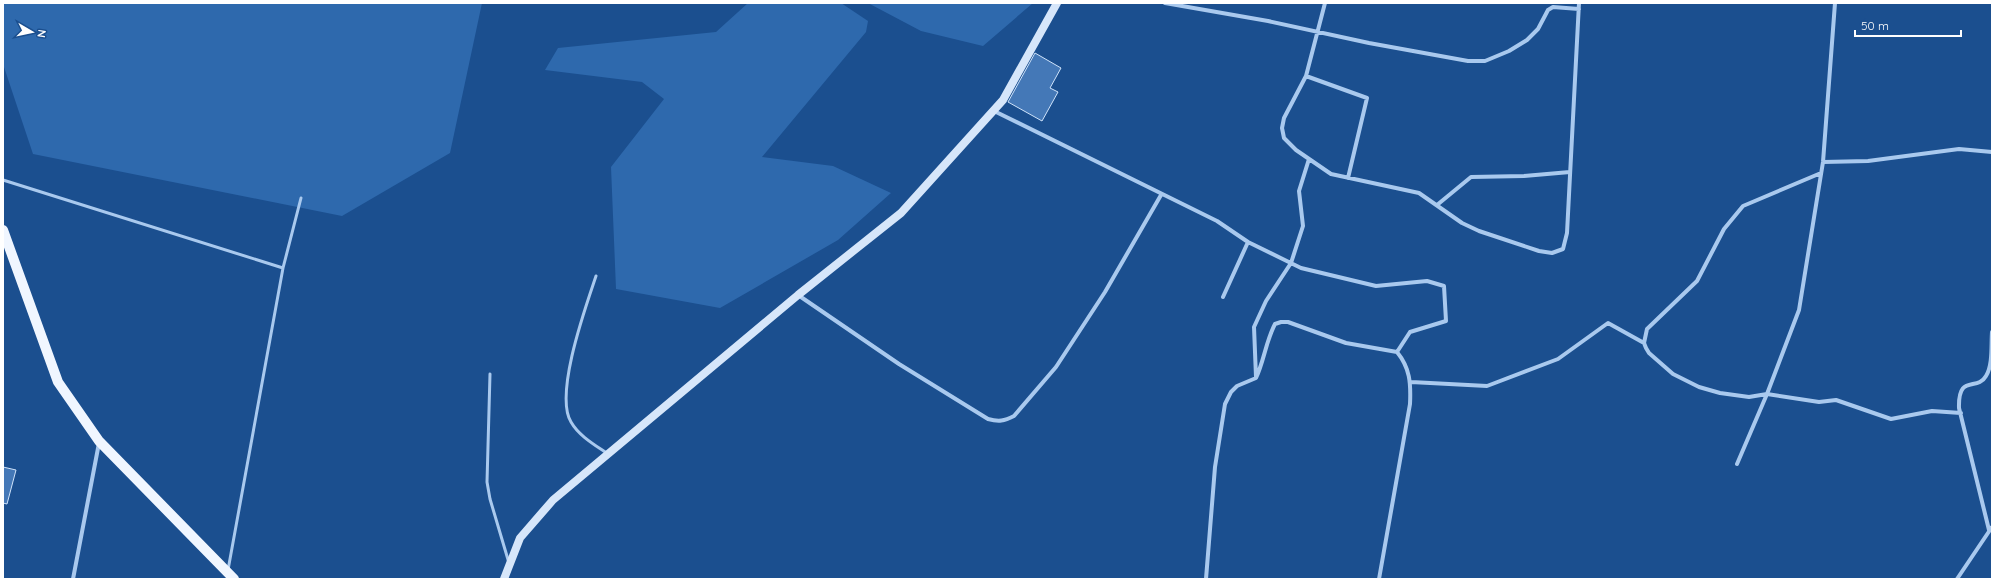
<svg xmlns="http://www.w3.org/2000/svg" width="1995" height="582" font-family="Quicksand,sans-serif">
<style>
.green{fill:#2e69ad}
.building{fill:#4478b7;stroke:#cfe3fa}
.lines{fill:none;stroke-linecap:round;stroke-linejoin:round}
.lane{stroke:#a9c9ee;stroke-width:3}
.street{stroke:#a9c9ee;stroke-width:4}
.secondary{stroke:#d6e6fa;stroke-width:8}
.primary{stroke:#f0f6ff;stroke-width:10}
</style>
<rect width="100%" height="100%" fill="#1b4f8f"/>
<path class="green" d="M3,3h479l-32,150 -108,63 -309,-62 -30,-90z
M748,3h93l27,18 -2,11 -104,125 71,9 58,27 -53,47 -118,68 -104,-19 -5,-122 53,-68 -22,-17 -97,-12 13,-22 158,-16z
M868,3h165l-50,43 -62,-15z"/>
<path class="building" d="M1035,53l26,15 -11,20 8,4 -16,29 -34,-19z
M3,467l13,3 -9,34 -4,-1z"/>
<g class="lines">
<path class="lane" d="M3,180l280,88 -55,302
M283,268l18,-70
M596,276c-10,30 -42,118 -25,146 8,14 24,23 37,32
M490,374l-3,108 3,17 19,64"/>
<path class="street" d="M1165,3l103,18 101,22 99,18h17l24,-10 18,-11 11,-11 10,-19 5,-3 26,2
M1325,3l-19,73 -22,42 -2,10 2,10 12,12 35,24 88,19 43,30 17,8 60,20 13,2 11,-4 4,-16 12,-230
M1306,76l61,22 -19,80
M994,111l223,110 31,21 53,26 75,18 51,-5 17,5 2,35 -36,11 -13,20
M1823,162l45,-1 91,-12 33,3
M1821,173l-78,33 -19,23 -27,52 -50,48 -3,14 2,5 3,5 24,21 26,13 21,6 29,4 18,-3 52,8 17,-2 55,19 41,-8 29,2
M1437,205l34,-28 53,-1 46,-4
M798,295l101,69 89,55c11,3 16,2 26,-3l42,-49 49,-75 56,-97
M1223,297l25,-55
M1256,377l-2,-50 12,-26 25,-38 12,-37 -4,-35 10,-32
M1411,382l76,4 71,-27 50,-36 36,20
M1737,464l30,-70 32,-84 24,-148 12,-159
M1989,530l-30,-122c-1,-35 18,-16 27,-32 7,-11 5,-31 6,-44
M73,579l26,-136
M1206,579l9,-112 10,-63 6,-12 6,-6 19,-8c8,-17 10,-37 19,-54l6,-2h7l58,21 51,9c13,16 14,31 13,52l-31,175
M1957,579l35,-52"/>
<path class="secondary" d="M504,579l16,-41 33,-38 245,-205 103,-82 102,-113 54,-97"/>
<path class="primary" d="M3,230l55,152 41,59 135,138"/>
</g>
<rect width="1995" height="582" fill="none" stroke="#ffffff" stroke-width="8"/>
<g transform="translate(32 32) rotate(99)" stroke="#1b4f8f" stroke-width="3" paint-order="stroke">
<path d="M0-3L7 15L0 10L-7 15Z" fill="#ffffff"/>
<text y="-6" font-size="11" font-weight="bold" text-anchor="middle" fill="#ffffff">N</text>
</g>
<path d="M1855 30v6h106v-6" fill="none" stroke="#ffffff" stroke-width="2"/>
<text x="1861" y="30" font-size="12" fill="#ffffff" stroke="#1b4f8f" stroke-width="3" paint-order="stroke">50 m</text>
</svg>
